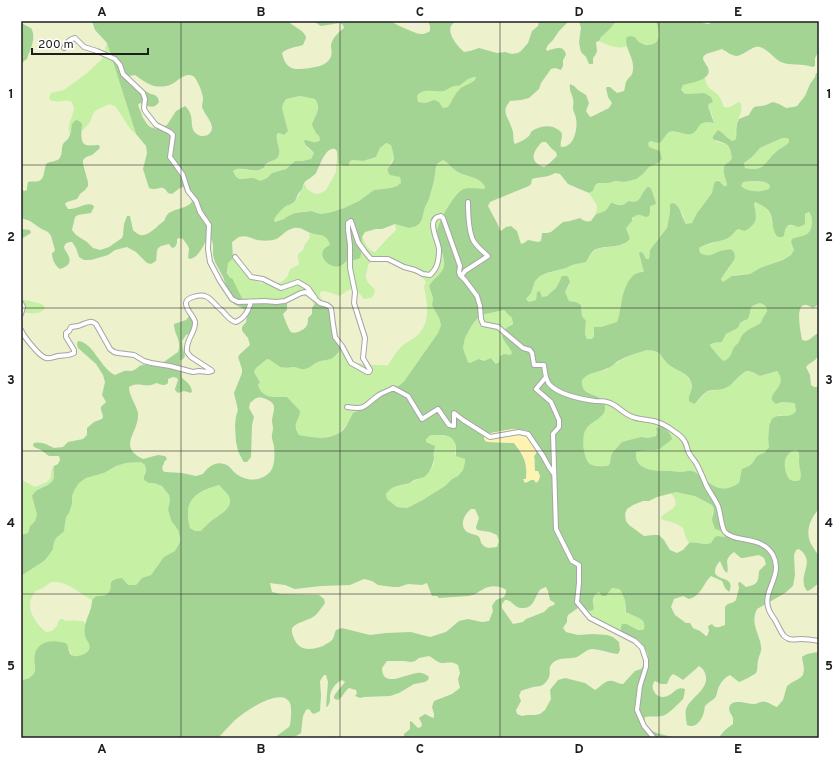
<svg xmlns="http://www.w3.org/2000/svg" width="840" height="759" font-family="Overpass,sans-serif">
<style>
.farmland{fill:#edf1cc}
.grass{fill:#c6f0a4}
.forest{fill:#a4d493;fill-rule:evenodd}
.sand{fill:#fff3b2}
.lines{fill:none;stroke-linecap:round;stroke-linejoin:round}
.street-casing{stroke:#a5a5a5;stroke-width:6}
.street{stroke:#fff;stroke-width:4}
.grid{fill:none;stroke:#1e1e1e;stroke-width:1;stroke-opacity:0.55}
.neatline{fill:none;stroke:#1e1e1e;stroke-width:1.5}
.grid-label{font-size:13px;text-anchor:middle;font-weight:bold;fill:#1e1e1e}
</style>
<rect width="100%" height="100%" fill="#f0ece3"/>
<path class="farmland" d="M21,21h71l3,9 12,13 -5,16 -15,14 -23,17 -5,12 6,-2h6l1,2 2,5 -5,17v7l1,4 -6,8 -3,12 -4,6h-7l-5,5 -1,8 -1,4 -5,3h-7l-4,9 -3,1 -3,-2v-125l13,-25v-5l-4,-7 -9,-4z
M288,21h25l8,5 19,-3 3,2 1,3 -8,7 -4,19 -5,8 -11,5 -20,3 -6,-3 -3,-3 -3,-4 -2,-7 4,-3 6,-1 9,-18 -10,-6z
M390,21h18l6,6 5,1v-2l-4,-5h13l2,3 1,6 -1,1 -3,2 -9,1 -17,-7z
M455,21h84l-1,5 -6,5 -4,12 -7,8 -3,2 -6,1 -7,-2 -8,1 -13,-4h-9l-5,2 -6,1 -10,-10 -3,-10v-5z
M569,21h10l1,3 1,4 -2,14 2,10 5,5 3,7h4v-6l3,-4 1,-5 -1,-4v-3l3,-1 9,4 14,3 5,-2 2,4 4,13 -1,11 -5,6 -3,11 -8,2 -6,-6h-3l-1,1 2,9 4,6 -3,5 -16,9h-2l-5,-6 3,-8 -5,-10 -6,-3 -4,-4 -3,8 2,5v10l3,11 -1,13 -1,6 -6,7 -7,1 -2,-3 3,-8 -12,-10h-4l-12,4 -3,2 -3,5 -13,7 -1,-1v-5l-5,-17 -3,-3 -1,-4v-3l2,-6 3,-4 11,-1 8,-2 7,-6 3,-3 1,-6 11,-14 12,-3v-6l3,-5 -13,-6 -6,2 -1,-2 2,-4 5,-5 6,-9z
M757,47h4l7,4 10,9 17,5h11l6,2 3,-2v-7l4,-7v23l-3,-1 -1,4 -5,7 -3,5 -2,7 -8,10 -4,1 -7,1 -7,-4 -6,-2 -7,3h-6l-8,4 -3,6 -10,4v-4l3,-4v-5l-2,-4 -4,1 -3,3 -4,2 -5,-1 -4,-10 -11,-8 -2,-4 -2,-7 2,-2v-11l-3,-4 -1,-3 3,-4 16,-5 9,5 15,-1z
M135,75l11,8 7,3 8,1 16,-6 5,-4 6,-2h4l4,3 7,19 -1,5 1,8 7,11 2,5 -2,7 -1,2 -4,1h-6l-6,-6 -2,-7v-7l-1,-5 -5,-5 -9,5 -9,14 -10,4 -7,-2 -3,-3 -4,-6 -5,-14 2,-1 6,3 6,-12h-1l-12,-6 -7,-3 -3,-3 -1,-4 1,-2z
M110,104l6,3 2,3 13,20 12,11 3,5 1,7 -4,13 4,18 7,5 10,-1 8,6 8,-6 4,-1 8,14 -2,3 -7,4 -12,4 -5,4 -4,6 -7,7 -5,4 -5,2h-7l-5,-5 -2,-11 -7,9v4l-2,6 -13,9 -9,3 -7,-2 -6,-6 -11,-7 -4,-5 3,-13 3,-2 13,-2 -7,-8 -12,4h-4l-3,-5 2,-2 6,-1 5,-3 2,-4 5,-4 3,-4v-4l-5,-18v-4l3,-3 6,-2 3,-4 4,-2 -1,-4h-7l-7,-1 -2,-3v-10l8,-9 4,-10 4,-3z
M542,142h4l6,7 4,3 1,4 -7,5 -3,4 -3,2 -7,-3 -2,-4 -1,-6v-2l3,-5z
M331,148h2l2,1 2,2v13l-1,8 -10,18 -3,2 -5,2 -6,-1 -5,-4 -3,-6 16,-17 5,-11z
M555,173l5,1 8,10 21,9 2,4 5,6 1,5 -1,6 -5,7 -3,1 -3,-1 -5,-3 -10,3 -7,1 -12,10 -4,1h-3l-3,1v5l-3,3 -7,-1 -10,3 -2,-7 -13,-10 -4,4 -3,-1 -2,-7 -8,-13 -1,-6 9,-6 32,-12 2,-2 1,-5 7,-1 6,-2h5z
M21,218l9,3 10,7 6,2 3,3 6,17 -3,6 6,12 7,-18 -1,-5 6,-3h2l2,2 2,4 1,6 14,6 17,-5 7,-5 12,-3 5,2 10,8 14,1v-6l2,-4 4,-3 7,-1 1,1 7,-2v-4l2,-1 4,1 5,7 1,3 -1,9 2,1h3l14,-19 2,-2 2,1 2,5v11l17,41 7,9 6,3 3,2 1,5 -1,7 -4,5 1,5 5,6 2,7 -10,19 2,5v4l-8,20 4,17 -2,6 -1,10 1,16 15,15 1,-32 2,-8 -5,-9 1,-5 6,-5 3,-1 9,3 5,3 1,4 1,5 -3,10 1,8 -2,5 3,11 1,15 -2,7 -4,5 -8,5 -6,2h-5l-7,-2 -9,-6 -3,-5 -7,-3h-3l-11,2 -3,3 -4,5 -7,2 -14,-3 -17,-1 -2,-1 -1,-5 -20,-7 -4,-2 -5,-5 -4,-8 8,-22 1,-10 -3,-9 -6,-13v-3l3,-2h7l8,1 6,-1 3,-2 5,2 7,-6 7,-2 2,1 1,2 -3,9 3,4 6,-2 5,2 3,-2v-3l-5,-6 -5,-4 -2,-15v-2l5,-5 -2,-7 -1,-8 4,-6 2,-18 -2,3 -11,3v9l3,5 2,8 -2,7 -5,3 -15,11h-3l-10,-1 -7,3 -2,1 -6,2 -4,-1 -3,1 -8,4 -4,-2 -7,-6 -18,-23 -7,-3 -1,7 18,16 7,11 2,7 -2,14 3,6 -1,2 -4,2v2l2,9 -1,2 -8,4 -7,6v6l-4,4 -9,2 -11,6 -5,1h-4l-4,-3 -16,2 7,3 8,6h10l1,3 -1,3 -4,3 -4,5 -1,9 -4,4 -6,1 -5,3 -11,-6 -3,-1v-168l12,2 9,-10 -21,-5v-60l9,-5v-4l-9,-1z
M395,224l1,6 -10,10 -11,12 -3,-1 -5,-6 -5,-8 3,-5 11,-3h6z
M294,228l11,2 4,3 2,5 -6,6 -2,6 -3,2 -3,6 2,4v2l-8,4 -2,7 -7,7 -12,2 -16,-3 -14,-13 -7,-10 -1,-16 7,-5 2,-1 8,1 6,2 16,2 18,-12z
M371,262h18l30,13 5,4 2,4 2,28 -1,8 -3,6 -5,9 -17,13 -14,18 -7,1 -7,-2 -19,-1 -16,-18 -5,-5 -2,-9 -2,-20 -10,-15 -1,-3 2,-2h3l13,4 13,-5 8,2 3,2 1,3 11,-9 -6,-7 -1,-5 2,-5v-6z
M300,295l10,4 2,2 2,4 -2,3v6l-4,4v6l-2,3 -6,4 -6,2 -3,-1 -4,-4 -1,-7 -3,-7 4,-4 -2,-7z
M804,304l4,1 3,3 4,-1 4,-3v29l-2,1 -8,6 -3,1 -4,-1 -2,-11 -1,-14 2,-8z
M819,356v29l-2,2h-3l-3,-2 -1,-10 -4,-8 3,-3 6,-3z
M670,493l3,2 2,8v3l-3,4 -8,4 -3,3 1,3 15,4 6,4 3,10 3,5 -6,7 -6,3 -7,-3 -6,-10 -5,-5 -17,1 -13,-11 -3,-4 -1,-7 1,-5 7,-4 10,-4h6l3,-1 4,-3z
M471,509h4l2,5 2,4 -3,9 2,4 12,1 7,3 2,6 -2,6 -4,1 -9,-2 -2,-1 -2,-6 -16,-10 -1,-4 2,-9 2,-4z
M819,509v47l-9,-12 -2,-13 1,-7 6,-10z
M799,549l5,4 3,9 -3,15 6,13 9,-7v69l-10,2 -7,9 2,6 -1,6 -3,3 -9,5 -6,10 -2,7 -6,7 -4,-1 -5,-4h-9l-4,2 -17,-2 -8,10 3,7v5l-8,5 -6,9h-9l-5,-1 -4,1h-24l-23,-6 -7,-4 -2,-2 -1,-6 1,-3 3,-1 13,1 15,-27 -3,3 -6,4 -3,1 -7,-2 -3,-5 -2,-4 1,-4 2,-2h14l1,-4 3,-3 4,2 6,4 15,-13 1,-1 4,3 1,3 2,7 -1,6 -5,7 -4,5 8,16 2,-8 4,-2 7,-9 1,-6 3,-6 5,-5 4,-2 14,5 12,-7 2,-13 3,-6v-8l-7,-22 1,-11 2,-4 38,-34 -1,-20 2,-5z
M734,552l7,6h2l16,-3 5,3 2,6 -4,4 -3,6v3l-2,5 -4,3 -7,2 -4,-3 -4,1 1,3 -3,12 -3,3 -5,1 -3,8v13l-6,2h-3l-2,-1 -5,4 -2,6h-1l-6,-5 -7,-3 -2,-4 -5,-1 -11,-8 -4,-8 1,-5 2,-3 2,-1 8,-2 6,3 9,-6 5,-10 7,-7 11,4 3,7 3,4 3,-4 -1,-5 -13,-6 -2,-2v-4l3,-7 2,-2 3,5 4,1v-5l2,-5z
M364,579l8,2 2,2 25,4 9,-3 14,1 5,-2 3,8 9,7 38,-4 4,-4 9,-4 14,2 2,2v3l-2,4 -8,3 -4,6 1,5 -4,10 -7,1 -14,-3 -9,2 -13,11 -16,5 -8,-2 -11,-3 -25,1 -16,2 -29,-7 -7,7 -2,5 -2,2 -13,6 -10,2 -8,-4 -4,-4 -3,-10v-3l3,-4 17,-7 5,-6 2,-17 -39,-1 -8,-2 -3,-10 15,2 5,2 2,2 4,1 26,-3 29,-1z
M55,581l10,1 16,12 14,7 -8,25 -4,-5h-3l-10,3 -6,-4 -6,10 -11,3 -8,-7 -5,-7 -4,-14v-6l4,-7 3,-2 5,-2 4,-4z
M546,587l2,4 1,5 3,5 3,2 -1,2 -5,2 -5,5 -18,7 -3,3 -9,2 -12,-16v-4l3,-4h3l3,1 4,5 8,2 14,-12 3,-6z
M578,608l7,9 50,21 8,7 5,10v8l-4,2 -3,4 -6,2 -12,13h-5l-5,-3 -8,2 -6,5 -5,2 -9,-7 -9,-1 -6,-3 -20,15 1,5 -1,4 -4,6 -6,5 -5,1h-8l-5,1 -5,-2 -1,-4 5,-9 -2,-5 2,-5 11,-4h6l12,-13 -1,-3 2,-6 5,-5 5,-2h8l8,-2 7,-5 8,-2 19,5 -18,-20 -15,1 -13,-3 -2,-4 4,-6v-4l1,-3z
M429,656l13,7 11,-1 5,3 2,5v4l-2,5 2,10 -8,5 -17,6 -3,7 2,7 -1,4 -9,-4 -5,4 3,6 -1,3 -2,2 -10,-6 1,6 -6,5v4h-66l-1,-2 -7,-1 -2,3h-38l6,-2 6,-9 1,-11 3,-6 15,-2v-13l-2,-13 3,-6 3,-1h1l2,7 -2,24 4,-5v-4l5,-13 2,-2 5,-2 3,2 -7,9 -4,3 5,6 6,-9 4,-3 7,2 1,3v1l3,4 4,-1 26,-1 9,-3 15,-9 8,-1 6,-3 1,-3 -4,-3 -8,-1 -20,6h-5l-5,-1 -4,-3 -1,-4v-3l3,-6 5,-2 21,2 4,-1 4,-3z
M279,697l7,2 4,3 1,6 -1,17 -1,2 -15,11h-56l16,-17 12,-9 21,-12z"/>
<path class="grass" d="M616,21h40c2,5 4,11 3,17 -2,6 -11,9 -17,6 -2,-1 -4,-4 -5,-5l-11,4 1,3c-10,4 -19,-1 -28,-5l2,-4 9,-8z
M107,43l29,91 -5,-4 -15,-23 -6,-3 -12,5 -4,3 -4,10 -8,9v-7l-11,4 -1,7c-4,-10 3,-17 4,-27 0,-1 -2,-5 -2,-6 -7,-4 -12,2 -22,-2l-1,-3 2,-4 13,-3 23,-17 15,-14z
M474,77h2l-1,3c-4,3 -7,4 -11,6 -8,5 -11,14 -16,21l-5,1 -4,-6 -9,-1 -5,2 -7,-1 -1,-6c7,-9 18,-3 27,-5 6,-2 8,-6 15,-5l9,-8z
M705,78c3,13 5,9 13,17 3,3 4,8 6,12 8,2 9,-4 16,-5 4,8 -1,13 -3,21 -2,4 -1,11 -1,16l-3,2c-8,-3 -6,-7 -16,-9l-3,2 -1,4 4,4 9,2 4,4 2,10c-2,4 -4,4 -7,8 -4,5 2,14 2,20h-3l-6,-6 -2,1 -4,12 -15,20 -5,10 -5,1 -2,-2 -3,-10 -12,-6v6l-3,16 -6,9 -3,2 -9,15v5h-3l-3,-6 1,19 -24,36v8l-3,6 -16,5h-6l-2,11 -3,2 -3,-1 -2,-5 1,-13c-4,-4 -5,-7 -4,-13l-6,-6 -7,-1 -4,-9 5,-8 -10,-5c-2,8 -9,17 -18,18l-2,-6 -3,1 -1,8 -7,2 -3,-3 5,-6 4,-12 5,-5 5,-2 21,-6 6,-3 14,-3c3,-4 5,-10 10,-12 11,-5 26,-1 34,-11l-4,-11c1,-2 3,-4 4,-5 4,-6 5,-11 13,-7l7,-4v-6l6,-2c-1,-4 -3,-12 -5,-16l-7,2c-2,5 -5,11 -10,12 -1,0 -7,0 -7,1 -6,1 -6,4 -12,0l-12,10 -7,1c0,-2 1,-4 1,-7 0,-5 -6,-9 -8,-14l4,-2 1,-6 4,-2h4l11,-1 3,-1 8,1 19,-8 6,-7 9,-4 -2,-14 -7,-2 -1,-4 1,-1 4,-1 4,2c7,-6 12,-14 21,-11 5,1 8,3 12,2 11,-3 5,-15 24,-11l-2,-8 -4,-9 1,-2 3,-1 -8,-10 -19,1 -4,-4 2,-5z
M300,96l15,3 2,4 1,7 -5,12 3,11 3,3 1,4c-5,4 -9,2 -14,0l1,8 6,4 1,1 -3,6 -9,2h-7l-9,8 -14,4 -5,5 -7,3c-1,-1 -6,-3 -7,-3 -9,-1 -15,6 -20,-7 6,-6 19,4 30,-2 4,-3 0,-2 4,-5 4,-4 10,-3 12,-9 2,-7 -4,-14 -2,-21l2,-1 4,2 5,-4 -6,-23 1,-4 3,-5z
M782,138h4l3,1v3c-3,4 -9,6 -13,10 -13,11 -10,20 -31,16l-1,-5 8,-6 8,-9z
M386,143l5,2c4,13 3,13 -4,24l2,5 11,3 1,6 -4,3 -6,2 -17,2 -15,11 -15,7 -12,4 -11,2 -5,-2 -9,-1 -12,2 -7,3 -4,3 -9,3 -1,-2c2,-6 8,-11 13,-15 2,-1 4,-1 6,-2 4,-3 10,-15 11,-20l3,6 6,4 5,1 5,-2 3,-2 10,-18 1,-15 1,6 15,-3 10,1 13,-4 4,-9z
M443,160c6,3 9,9 15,12 9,5 23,5 27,15l-1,2h-17l-30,44 3,8 4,24 -3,8 -10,9 -2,4 4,12 -1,7 2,4 5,9 2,7 -3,8 -33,47 -7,6 -8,1 -13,8 -15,13 -10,7 -5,10 -9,9 -3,2 -20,2 -16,-3 -1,-1 -3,-10 5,-10 -13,-17c-12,0 -25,2 -29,-12l2,-4 -6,-9 2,-4 11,-9c5,1 9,6 13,8 4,1 9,1 13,0 4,0 7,3 12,2 5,-1 7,-4 11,-6 11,-6 14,1 24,-13l-1,-5 16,18c11,1 22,3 33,2 4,-6 8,-13 13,-18 5,-5 13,-8 18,-13 12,-14 8,-32 5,-48l2,-3 -2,-4 -5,-4 -30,-13h-18l-3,3c0,5 -3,9 -2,13 2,9 15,10 5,20l-7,1c-4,-5 -8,-11 -15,-9 -3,1 -6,4 -9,6l-12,-4 -4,-1 -4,1c-1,5 3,9 5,13h-4l-5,-2 -2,2c-8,-19 -27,-2 -40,-1 -4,1 -8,-2 -13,-2 -4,0 -8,2 -12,2l-7,-6 -10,-19 -2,-1c-3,-5 -3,-10 -2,-16l5,-4c5,8 13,18 21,22 7,4 23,6 30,0 4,-3 4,-6 6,-10 2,-3 5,-3 8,-5 4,-5 -6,-8 5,-15l2,-6 5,-6 -1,-5c8,1 21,2 21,13 0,5 -3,11 -4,16l4,3 5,1 26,-12 1,-17c3,5 6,14 13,15l11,-12 10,-10 -1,-6 14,4 13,-9 3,-12 4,-8 5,-18 2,-14 1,-3z
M752,181c6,1 19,-1 18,8 -10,3 -21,4 -29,-3l2,-4z
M755,202c12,6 16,8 17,22l13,4 2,-2 18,-3v-9l4,-2c5,6 4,19 -3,23 -7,4 -9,1 -15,7l3,8 -3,5 -8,5 -23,8 -10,6 -15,1 -12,7 -2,-3 9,-12 4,-15 -3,-3c-4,1 -8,1 -11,2 -8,3 -12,7 -20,2l-1,-5c5,-4 9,-3 15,-5 14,-8 28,-16 42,-25l-2,-14z
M21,299l21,5 3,4c-6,8 -16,5 -24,4z
M760,303c8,3 9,7 4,13 -2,3 -2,6 -5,8 -5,3 -11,5 -16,10 -2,2 -3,5 -4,8 -2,2 -3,3 -5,5 -3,6 -3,11 -10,14l-3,-2 -10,-12 -1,-2c2,-3 8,-2 12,-3l4,-8 12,-6 2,-5 3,-2 5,-2c5,-10 -2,-12 12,-16z
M504,309l8,9 1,5 -4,3 -5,15 6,6 2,6 -2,2h-6l-5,4v3l-3,2 -3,-5 -9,2 -3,-2 -11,4 -4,-3 -1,-6 -2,-6 2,-10 7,-13 8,-10z
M647,350h4l8,3 8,10 19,12 5,7 1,10 -3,5 9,4 8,-9 10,-2 18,-7 8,-10 8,-2 10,5 18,-5c8,10 1,16 -6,25l1,6 3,2 6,-2 12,1c4,6 2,13 -7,14 -2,0 -5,-1 -7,-2l-10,7 -2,20 1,5 -5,6c-8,2 -9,8 -15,14 -3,2 -6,4 -8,6l-2,10c-16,10 -24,5 -36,-5 -4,-3 -7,-6 -11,-7 -4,-1 -8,1 -12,1 -3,0 -6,-1 -9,-1 -14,0 -37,1 -35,-19l5,-2 8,1 11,-2 4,-5 5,-2 -12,-10 -1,4 -8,2 -7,-1 -30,18 -1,8 -2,3c-5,0 -11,0 -16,-1 -9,-3 -11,-28 -7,-36 3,-6 12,-10 17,-13l-6,-20c-8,-3 -24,-12 -9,-21 6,-3 14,-3 21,-6 3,-2 6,-5 10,-7 9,-6 19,-9 29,-12z
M432,435c15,0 27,0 23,19l10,5v3l-2,8 -5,6 -6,3 -7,7 -24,15 -14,7 -10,-1 -10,-8 -1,-5c8,-11 12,-7 22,-10 2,-1 4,-2 6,-3 8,-4 15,-6 19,-15 2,-6 0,-12 2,-18l-4,-4 -5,-1v-2l3,-5z
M795,450l3,1c2,4 1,6 1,11 0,6 3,11 1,18 -4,2 -7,1 -11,-1 -6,-10 -7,-26 6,-29z
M141,462l4,3 1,5 -2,3 5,10h5l8,3 7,9 1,5 -2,11 6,14 4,5 2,8v4l-5,10 -19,17 -5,6 -10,4 -5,6c-14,1 -28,9 -41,16 -12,-4 -25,-19 -39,-19 -5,-1 -9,3 -13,6 -3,2 -6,1 -8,4 -12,14 0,31 11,40l6,-1 5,-5c1,-4 1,-7 6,-7l3,2c3,-1 13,0 17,0l4,5 2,21c-1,8 -10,10 -17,9l-3,-8 -33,16c-1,13 -7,12 -15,19v-107l23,-15 9,-12 1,-7 3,-5 4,-3 4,-8v-9l4,-4 3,-9v-8l3,-7 4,-6 7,-5 18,-5 12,-7 10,-3z
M54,466c-1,4 0,7 0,10 0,9 -13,10 -18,15 -2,1 -3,3 -4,5l5,19 -2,6 -5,5 -2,7 -7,2v-55l3,1 11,6c4,-2 13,-4 15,-8 2,-4 0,-9 4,-13z
M219,485c3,4 6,7 9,10 7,12 -8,20 -15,25 -5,3 -9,7 -12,11h-6l-5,-3c-7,-27 4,-36 29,-43z
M676,492l19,3 17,10 2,4 -2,5 12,18 2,5 -8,-1 -4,3 -3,4c-8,3 -14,-2 -22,0l-3,-5 -3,-10 -6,-4 -16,-5v-2c8,-8 22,-9 10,-24z
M612,588l7,1 2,2 4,9v10l3,4 13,4 4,8 -1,3 -2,1 -8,-1 -6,-5 -6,9c-19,-4 -32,-10 -44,-25l3,-1 13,1c-2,-7 -2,-13 5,-16l8,3 4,-6z"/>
<path class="forest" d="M92,21h196c4,5 18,10 18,17 -1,2 -2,5 -3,7 -7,2 -16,3 -21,8 4,18 12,17 28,15 5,-1 13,-2 17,-6 7,-7 4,-10 4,-17 1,-7 8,-13 13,-17l-1,-3 -3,-2 -19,3 -8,-5h77c7,4 14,7 21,10 8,3 11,5 19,0v-5l-2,-5h27c-1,2 -3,3 -4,5 -4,8 7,21 13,26l6,-1 9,-3 18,5 8,-1 7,2 6,-1 3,-2 7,-8 4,-12 6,-5 1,-5h30l-10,10 -6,9 -5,5 -2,4 1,2c9,-3 17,-6 19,4l-3,5v6l-2,4 -6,-2 -4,1 -10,14 -2,6 -10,9 -8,2 -11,1c-10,12 -1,16 2,28 2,5 1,9 2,13l1,2c5,-2 11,-5 14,-8 2,-3 1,-3 3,-5 6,-4 15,-6 21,-4 3,1 6,3 8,5 3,5 -2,10 0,15 13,1 17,-18 15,-29 -1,-3 -2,-6 -3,-9 0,-3 1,-6 0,-10 -1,-6 -4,-7 -3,-15l4,2 4,4 8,5 3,8 -3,8 4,6 3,-1 16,-8 3,-5 -4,-6 -2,-9 1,-1h3l7,6 7,-2c1,-3 1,-6 2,-9 3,-6 7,-5 7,-14 1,-11 -10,-22 -6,-31 11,-3 8,5 16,7 3,2 7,1 10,0 10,-4 5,-15 3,-23h45l2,2 6,1 3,-3h107v30l-4,7v8l-3,1c-10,-4 -22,-1 -31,-5 -8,-4 -12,-12 -21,-15 -7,-2 -16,8 -23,9 -5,0 -10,-4 -15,-7l-16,5 -3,3c0,5 3,6 5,11 5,12 -17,15 -25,17l-2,5 4,4 19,-1 7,4 2,5 -4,2 -1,2 6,17c-19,-4 -13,8 -23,11 -8,2 -18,-7 -24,0 -2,2 -4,5 -6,8l-4,1 -6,-2 -3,2 1,4 11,4 2,8 -4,4 -9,4 -6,7 -7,5 -12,3 -8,-1 -8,2h-10l-3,2 -2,6 -4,2 -21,-9 -8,-10 -5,-1c-5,4 -16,4 -23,6l-1,5 -2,2 -32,13 -7,3 -2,4 9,17 3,7 1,1 5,-4 5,-1 6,5 4,13 3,-1 4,-3 10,2 3,-1 1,-8h5l4,-1 12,-10 7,-1 10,-3c4,3 6,4 11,3l5,-7c8,-2 10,-2 15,-11 4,0 5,2 8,2 4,1 6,-2 10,-4 13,4 11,-9 19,-14l3,1c1,3 5,14 5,16l-6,2v6l-1,4 -3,1c-7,-2 -7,-4 -14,1v3l-6,7 4,11c-9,11 -28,5 -37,12 -3,3 -5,8 -7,11l-14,3 -6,3 -19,5 -7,3 -5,5 -4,12 -5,6 3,3 7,-2 1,-8 3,-1 2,6 5,-1 9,-8 6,-12h5l1,1 2,5 -5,10 4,9 7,1 5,3 1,11 4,5 -1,13 2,5h5l2,-3v-9h7l16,-5c3,-6 2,-10 4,-16 1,-10 6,-30 17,-33 2,-1 4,-1 6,-1l-5,-19 2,-1 2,1 3,6h3l1,-9 17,-22 3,-16v-8l4,-1c8,6 7,13 12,21l6,-1 5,-10 15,-20 2,-9 2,-3h3l5,5h3c0,-6 -6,-15 -2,-21 3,-3 5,-3 7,-7 -1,-3 -1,-8 -3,-11 -3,-5 -11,-5 -16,-8v-3l5,-6c6,3 9,9 15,11l3,-2c1,-8 -1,-13 3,-20l10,-4c6,-12 6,-7 17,-10 1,0 6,-3 7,-3l6,2 7,4 7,-1 4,-1 8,-10 5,-12 5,-7 1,-4 3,1v230l-6,4c-3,-1 -6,-4 -9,-3 -9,2 -3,28 -2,35 8,3 10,-5 17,-7 0,8 2,20 -3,26 -3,3 -7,4 -10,8l4,8 1,10 3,2h3l2,-2v124c-9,9 -14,23 -8,35 2,4 5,7 7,11 2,4 1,23 1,28l-9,7 -3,1c-1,-2 -3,-4 -3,-6 -3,-14 11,-24 -5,-36l-3,1 -2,5 1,20 -2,11 -8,7 -28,16c-7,15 2,23 4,37 1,6 -2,9 -3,15 -1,4 0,9 -2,12 -2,2 -14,8 -17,9l-9,-7c-6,3 -10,8 -12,14 -1,3 -1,6 -3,9 -3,3 -8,5 -10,8 -1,3 0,3 -1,6 -2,8 -8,17 -17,13 -1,-5 -2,-11 -1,-16 5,-13 25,-20 19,-36 -1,-3 -3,-5 -6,-7l-1,1 -15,13 -6,-4 -4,-2 -3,3 -3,7h-6l-6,-3c-2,2 -3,5 -2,8 3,9 11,10 18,5 2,-1 3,-3 5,-4 3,-2 6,-2 9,-1l-1,7 -1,3c-5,5 -15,16 -21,17 -6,1 -12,0 -17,1 -4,16 21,18 32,21h-273v-4l6,-5v-8l2,1 6,6 3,-1 1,-3 -3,-6 6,-4 8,4 1,-1v-3l-2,-7 2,-6 18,-7 8,-6 -2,-9 2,-6 -2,-8c-6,-4 -10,-2 -17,-2 -4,-1 -8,-5 -12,-7l-10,2 -4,3 -4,1 -7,-1h-17l-5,7c0,21 24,6 35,5 4,-1 9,1 12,4l-1,3 -3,2 -11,2 -15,9 -9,3 -26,1 -4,1 -5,-2 2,-3 -1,-3 -7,-2c-5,4 -7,10 -11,12l-3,-1c-1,-1 -1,-1 -1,-2 0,-3 9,-12 11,-15l-3,-2c-7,3 -12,11 -12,17 0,5 0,6 -3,10l-1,-1 2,-24 -2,-7h-2l-4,6 1,14 -1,16 -6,3 -2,-1 -3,-4 -3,1 -3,6 -2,17c-8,6 -17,5 -27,5l15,-11 1,-2c1,-6 2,-16 0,-22 -9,-18 -49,11 -57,19 -5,5 -10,11 -15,16h-197v-57c5,-2 10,-3 13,-8 3,-6 -1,-12 1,-19 3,-14 21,-15 32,-10l3,10 3,2c7,1 19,-3 16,-12 -1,-3 -4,-6 -4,-9 -2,-9 3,-18 6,-27 1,-4 0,-8 4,-11 4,-2 9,0 12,-3 9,-6 -4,-14 15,-16l6,7h8l6,-7 9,-3 13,-18 11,-6 5,-9v-4l-2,-8 -6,-8 -4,-12 2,-10 -1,-5 -7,-9 -8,-3h-5l-5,-3v-3l2,-7 -1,-5 -4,-3 -15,1 -10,3 -12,7 -18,5 -7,5 -4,6 -3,7v8l-3,9 -3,4 -2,14 -3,3 -4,3 -3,5 -1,7 -4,6 -5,6 -23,15v-41l7,-2 2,-7 5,-5 2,-6 -5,-19c0,-1 3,-4 4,-5 5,-4 18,-6 18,-15 0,-3 -1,-6 0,-10l4,-2 2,-4 -1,-4h-10l-8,-6 -7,-3 -1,-2 1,-2c7,-2 14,2 20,5l9,-1 5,-5 15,-3 4,-4v-7l7,-6 8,-3 1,-2c0,-3 -3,-8 -2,-10 1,-2 4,-3 5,-5l-4,-7 3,-13 -2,-7 -7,-11 -18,-16 -1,-4 1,-3c15,1 23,28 37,34 3,-1 6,-3 9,-4 4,-1 6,1 10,-1 3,-1 4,-4 8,-5 5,-1 10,2 16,1l20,-14c4,-12 -4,-17 -4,-28l12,-4 4,-5 4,5 1,11 -9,4 -4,6 1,8 2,7 -2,3 -3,2v2l2,15c5,4 9,7 10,13l-1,2 -7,-2 -6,2 -3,-3v-1l3,-9 -1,-2 -4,-1 -5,2v4c-4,4 -8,1 -12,0 -10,6 -17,-2 -27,4 0,9 7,17 9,26 2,19 -22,33 5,46l15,-4 7,1 2,3 -3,3v2c-2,2 -2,4 -1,7l2,1 17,1 14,3 7,-2c4,-6 12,-13 21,-10 4,1 7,4 9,7 10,10 26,12 36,2 6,-5 6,-19 5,-26 0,-4 -3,-8 -2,-12 0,-2 1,-4 1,-6 0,-3 -1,-6 -1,-9 2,-12 6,-17 -9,-22 -6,-2 -8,1 -13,5l-1,5 5,9 -2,8 -1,32 -4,5h-3l-1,-1 -5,-10 -2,-9 -1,-16 1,-10 2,-6 -4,-17 8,-20v-4l-4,-12 2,-3 10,-9 -2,-7 -5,-6 -1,-2v-3l4,-5 1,-7 -1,-5 -12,-6 -4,-8 -7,-19 -8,-15 -2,-7v-11l-2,-5 -2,-1 -2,2c-5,7 -8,17 -17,19l-2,-1 1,-9 -1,-3 -5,-7 -4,-1 -2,1v4l-2,4 -3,1 -3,-4c-15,3 -11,5 -13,17l-5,3 -4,-1 -11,-11 -9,-5 -12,3 -7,5 -17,5h-7l-5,-3 -3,-9 -4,-6c-4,0 -7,1 -8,5 0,2 2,4 3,6 6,10 1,13 -7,16 -5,-3 -8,-10 -8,-16l2,-1 1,-2 -4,-14 -3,-4 -8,-4 -10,-7 -9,-3v-29l3,2 3,-1v-3l1,-5c4,-1 7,0 11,-1 7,-3 4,-13 8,-18 4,-2 8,-1 12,-4 4,-5 2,-10 4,-15 2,-3 5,-4 6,-7 4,-7 0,-12 7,-17l3,1 3,3c0,6 -3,18 4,21 4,1 9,0 13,0l1,3 -8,7 -6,2 -3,3v4l5,18v4l-3,4 -5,4 -3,5 -10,3 -2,2 3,5c9,1 17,-7 25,-4l1,2 -3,6 -13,2 -3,2 -3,13 4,5 11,7 6,6 7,2 9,-3 13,-9 1,-3 1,-11 3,-8h3l3,14c1,1 3,3 5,4 6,4 14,-3 19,-7 2,-3 5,-4 7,-6 2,-3 2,-6 5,-8 7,-5 17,-4 23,-11l-2,-6 -6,-9 -4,1 -8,6 -4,-1c-6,-11 -11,-1 -19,-5l-6,-19 4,-16 -1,-7 -10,-12 -29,-91 -12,-13zM135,75c6,4 12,9 19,11 5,1 12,1 18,-2 6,-3 13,-12 21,-8 4,2 10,18 10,22 0,3 -1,6 -1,9 2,8 16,19 7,27 -2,2 -6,2 -8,2 -13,-4 -7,-15 -11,-23 -1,-3 -3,-5 -5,-7l-9,5 -9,14 -10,4 -7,-2 -3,-3 -4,-6 -5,-13 2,-2c7,3 14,7 19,-1l-1,-4 -3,-3 -4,-1 -12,-6 -7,-3 -3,-3 -1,-4 1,-2zM474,77h2l-1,3c-4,3 -7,4 -11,6 -8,4 -11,14 -16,21l-5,1 -4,-6 -5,-2 -9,3 -7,-1 -1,-6c7,-9 18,-3 27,-5 6,-2 8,-6 15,-5l9,-7zM300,96l15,3c7,11 0,15 -3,26l4,8 3,3 1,4c-6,5 -10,0 -16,0 1,7 6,8 10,13l-3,6 -9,2h-7l-9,8 -14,4 -5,5 -7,3c-1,-1 -6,-3 -7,-3 -9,-1 -15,6 -20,-7 6,-6 19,3 29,-2 5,-3 1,-2 4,-5 5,-4 11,-3 13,-9 2,-7 -4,-14 -2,-21l2,-1 5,2 4,-4 -6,-23 1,-4 3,-5zM782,138h4l3,1v3c-3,4 -9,6 -13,10 -13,11 -10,20 -31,16l-1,-5 8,-6 8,-9zM542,142h4l6,7 4,3 1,4c-3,3 -10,10 -13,11 -16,-5 -11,-16 -2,-25zM386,143l5,2c1,5 4,11 2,16 -3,7 -9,6 -3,14l10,2 1,6 -4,3 -6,2 -17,2 -15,11 -15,7 -12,4 -11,2 -10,-3 -16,2 -7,3 -4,3 -9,3 -1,-2c2,-5 7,-10 12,-14 2,-1 6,-2 8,-4 2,-2 3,-6 4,-8 1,-2 3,-3 4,-5 1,-2 1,-4 2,-6 3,-4 8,-5 12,-10 4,-7 9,-26 19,-24l2,2 1,12c4,2 6,3 10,3l2,-5 3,-1 10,1 13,-4 4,-9zM443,160c6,3 9,9 15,12 9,5 23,5 27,15l-1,2c-7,0 -16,-2 -22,1 -8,4 -25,34 -25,42 1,9 8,26 7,34 -2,9 -11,12 -15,20l4,12 -1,7 2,4 5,9 2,7 -3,8 -33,47c-2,2 -5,5 -7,6 -6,2 -13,2 -18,6 -9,7 -16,18 -27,21 -2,4 -4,8 -6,12 -10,17 -32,13 -48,10 -8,-13 1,-14 1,-24l-13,-14c-12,0 -25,2 -29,-12l2,-3 -6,-10 2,-4 11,-9c5,1 9,6 13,8 4,1 9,1 13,0 4,0 7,3 12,2 5,-1 7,-4 11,-6 12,-6 14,1 24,-13l-1,-5 -5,-5 -2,-9 -2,-20 -1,-3 -4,-3h-4l-5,-3 -4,6v6l-4,4c0,1 0,6 -1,7 -1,4 -12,10 -16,7 -2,-2 -7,-14 -8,-18l4,-4v-6l-2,-1 -3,-1 -9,2 -10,-2 -14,2 -7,-6 -10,-20h-2l-3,-5 1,-10 5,-5 -1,-16c2,-1 5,-4 7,-5 5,-2 11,0 15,2 5,2 14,2 19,1 7,-1 11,-9 18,-11 9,-4 13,2 20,4 4,2 11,1 14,4 3,2 4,5 5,8 -17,7 -2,25 10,21 3,-1 6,-5 8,-6h7l5,-2 1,-4 1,-17 3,-5 11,-3h6l13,-5 14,4 7,-2 4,-3 2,-4 3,-12 4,-8 5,-18 2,-14 1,-3zM752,181c7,1 14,-1 18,5l-1,3c-9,3 -20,4 -28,-3l2,-4zM755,202c4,2 9,4 12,7 8,7 3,20 11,28h3l3,-1c1,-10 4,-14 14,-9l6,-2 1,-2v-9l4,-2c5,6 4,20 -4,23 -4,2 -9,2 -13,4l-1,3 3,8 -3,5 -8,5 -23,8 -10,6 -18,2 -9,6 -2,-3 13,-19 1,-3 -1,-5 -3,-3c-4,1 -8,1 -11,2 -8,3 -11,7 -20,2l-1,-5c7,-5 19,-6 27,-9 7,-3 7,-7 12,-10l7,2c13,-9 12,-12 9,-27zM760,303c8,3 9,7 4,13 -2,3 -2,6 -5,8 -5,3 -11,5 -16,10 -2,2 -3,5 -4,8 -2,2 -3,3 -5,5 -3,6 -3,11 -10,14l-3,-2 -10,-12 -1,-2c2,-3 8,-2 12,-3l4,-8 12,-6 2,-5 3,-2 5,-2c5,-10 -2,-12 12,-16zM504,310l8,8 1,6c-3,2 -6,3 -8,6 -8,8 5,15 7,23l-2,2 -6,-1 -4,2 -1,6 -3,2 -5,-6 -7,3 -5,-2 -9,4 -2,-1 -3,-8 -2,-6 2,-10 7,-13 8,-10zM647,350c4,0 8,1 12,3 3,3 5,7 8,10 7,7 21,9 24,19 3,8 -3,12 -2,19l5,3c5,-4 9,-11 14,-13 7,-2 14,0 21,-5 7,-4 11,-14 19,-15 4,0 8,3 12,5l17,-5c14,16 -16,24 -1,33l6,-2 12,1 1,1 1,7c-7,10 -21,0 -25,10 -2,3 -2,7 -2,10 -1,6 -1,11 0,16l-5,6c-11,3 -8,9 -15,13 -2,1 -4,2 -7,3l-1,4 -2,10c-16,10 -24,5 -36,-5 -4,-3 -7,-6 -11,-7 -4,-1 -8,1 -12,1 -3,0 -6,-1 -9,-1 -14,0 -37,1 -35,-19 8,-3 15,0 24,-3 4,-4 8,-6 12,-10 -2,-7 -5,-10 -11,-12l-5,1 1,4 -1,4 -8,2 -7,-1 -19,5 -8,9 -3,4 -1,8 -2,3c-5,0 -14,1 -18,-2 -7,-6 -9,-28 -4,-35 5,-8 20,-11 19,-22 -1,-14 -21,-10 -23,-22 0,-3 -1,-4 1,-6 5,-7 18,-7 25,-11 4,-1 7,-5 10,-7 9,-5 19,-8 29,-11zM513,429l24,22 -3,5c1,4 0,13 1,15h3l-4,9h-3l-4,2c-2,-4 0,-8 -1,-13 0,-10 -6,-18 -12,-26l-26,-1c-2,-1 -4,-2 -4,-5l2,-3zM432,435c10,0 21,-2 24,11 0,3 0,7 0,10l9,3v3l-2,8 -5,6 -6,3 -7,7 -24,15 -14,7 -10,-1 -10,-8 -1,-5c6,-8 11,-8 20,-10 3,0 5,-2 8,-4 3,-1 7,-2 10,-3 6,-4 9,-12 10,-19 0,-2 -1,-4 0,-6 0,-2 1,-4 1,-6l-9,-4v-2l3,-4zM795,450l3,1c2,4 1,6 1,11 0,6 3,11 1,18 -4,2 -7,1 -11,-1 -6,-10 -7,-25 6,-29zM219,485c3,4 7,7 9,10 8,13 -11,21 -18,27 -3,3 -6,5 -9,9h-6l-5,-3c-7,-27 4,-36 29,-43zM676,492l19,4 17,9 2,4 -2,11 3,9 9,3 1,5 -7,-1 -3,1 -4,6c-9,3 -13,-2 -22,0l-6,7 -6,3 -7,-3 -6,-10 -5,-5h-6l-9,1 -15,-11 -3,-4 -1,-7 2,-5 6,-4 10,-4h6l8,-4zM471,509h4l4,9 -3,9 1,3 13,2 7,3 2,6 -2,6c-5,1 -12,2 -15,-3 -2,-2 -1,-6 -4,-8 -4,-2 -9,-2 -12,-5 -7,-6 -1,-18 5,-22zM734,552l7,6h2l16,-3 5,3 2,6 -7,7c-1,12 -1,13 -13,16l-6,-5 -2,1 1,5 -3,12c-3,4 -8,2 -11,7v18c-5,2 -10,4 -13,-1l-4,2 1,5 -2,5h-1l-6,-5 -7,-3 -3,-5h-4l-11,-8 -4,-8 3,-8 9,-3 6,3c12,-3 14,-15 22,-23l11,5 3,7 4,4c8,-17 -16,-10 -14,-22 1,-4 3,-7 5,-9l4,9 3,3c3,-9 -5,-12 7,-21zM364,579l8,2 6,4 15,2h6l9,-3 14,1 5,-2 5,13h5l2,2c10,-1 19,-1 29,-2 8,-1 8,-3 14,-6 7,-5 17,-5 24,0v3l-2,4 -8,3 -4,6 1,5 -4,10 -7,1 -14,-3 -9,2 -13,11 -16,5 -8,-2 -11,-3 -25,1 -16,2 -28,-7 -6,2c-2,4 -2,9 -5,11 -2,2 -6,3 -8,5 -14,5 -25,5 -30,-10 -1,-3 -2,-7 0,-9 3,-4 15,-7 20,-10 5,-3 8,-9 12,-14l-1,-4 -5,-4 -39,-1 -8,-2 -2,-9c4,1 10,1 15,2 4,1 6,3 10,4l26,-3 29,-1zM546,587l2,4 2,9 5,3 -1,2 -5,2 -5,5 -18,7 -3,3 -10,2 -11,-16v-4l3,-4c9,0 9,9 19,8 11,-1 11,-13 16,-18 2,-2 4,-2 6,-3zM612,588l7,1 2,2 4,9 1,12c7,5 21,5 18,17l-2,1c-1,0 -5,0 -6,-1 -6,-2 -7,-6 -14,-5 -1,3 -2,6 0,9 4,3 9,3 13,5 8,5 15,15 13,25l-4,2 -3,4 -6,2 -12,13c-4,0 -6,-2 -10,-3 -7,-2 -13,6 -18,9l-10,-7 -20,-5 -7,2 -8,10 1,9 -6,11 -5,4 -5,1h-8l-5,1 -5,-2 -1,-4 5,-9 -2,-5 2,-5c3,-1 8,-3 12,-4 6,-1 9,0 13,-5 1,-2 3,-3 3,-5 2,-4 -1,-8 2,-12 6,-9 17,-5 26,-8 6,-3 9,-8 16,-8 9,1 16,4 25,5l2,-4 -1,-8 -6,-5 -6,-2 -14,-1 -15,1 -12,-3 -3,-4 4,-6v-4l1,-3 10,-7 3,-1 5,3 6,1 2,-3c-2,-7 -2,-13 5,-16l3,4h4z
M579,21h37l-6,8 -9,8 -2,4 -3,1 1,9 -1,3 -3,4v6h-4l-3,-7 -5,-5 -1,-4 -1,-6 2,-14z
M21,23l10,5c6,10 -1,21 -4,31l-3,2 -3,3z
M21,229l9,1 1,3 -10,6z
M819,652v86h-100c5,-8 6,-8 14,-14 0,-1 0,-5 0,-6 -1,-3 -4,-6 -4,-9 1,-12 18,-5 25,-5 4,0 7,-4 12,-2 4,1 7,4 11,5l6,-7 4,-14 4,-3 9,-5 3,-3 1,-6 -2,-12c4,-4 11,-4 17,-5z"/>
<path class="sand" d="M513,429l13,1c7,6 16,18 8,26 1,4 0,12 1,15h3l2,5 -1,4 -3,3 -2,-3h-3l-6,3 -2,-4h3c3,-14 -3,-26 -12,-36l-26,-1 -3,-1 -1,-4 2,-3z"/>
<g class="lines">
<g class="street-casing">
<path id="street" d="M64,48c3,-5 5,-9 11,-10l9,9 13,4 18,8 5,6 3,9 20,19 2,6 -1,9 1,3 11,14 14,7 3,3 -3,22 13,18 5,16 8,10 4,11 9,13 -1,24 2,13 10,19 12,18 6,3 26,-1 12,1 9,-1 16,-8 5,-1 14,11 7,2 4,3 2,16 2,13 7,9 9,17 16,9h2l1,-2 -7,-12 2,-20 -11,-35 1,-11 -5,-24v-23l-2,-15v-7l3,-2 7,21 7,10 6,7h17l16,8 11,3 8,4 7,1c2,-2 5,-5 6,-8 2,-4 3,-13 3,-18 -1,-9 -14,-31 2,-33l2,2 17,48 -1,6 1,3 5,5 12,16 3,10 1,13 2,5 15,3 25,21 7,2 2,3 2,12h10c1,6 1,15 6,20 10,10 31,14 45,16 4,0 8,0 12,1 10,2 16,12 26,15 4,2 10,2 15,3 10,1 18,5 27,12 3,2 8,6 10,10 2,3 2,8 4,11 2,4 5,7 7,10 4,7 7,15 10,22 4,8 9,14 12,21 3,8 3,21 7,26 10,11 37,3 48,23 11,21 -12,36 -4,55 1,3 4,7 6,10 3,5 5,11 9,16 1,1 3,2 5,3 4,1 8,0 12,0 6,0 12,1 18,2
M235,257l16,20 12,2 18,9 17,-6 10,6 7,10
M461,276l4,-5 23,-15c-6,-5 -12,-10 -15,-16 -4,-9 -5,-29 -5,-38
M21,303l2,4 -2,7
M21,330c3,7 19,27 25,28 4,1 8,-1 12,-2 6,-1 11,0 16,-3v-3l-8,-13v-4l3,-2 2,-4c2,0 5,-1 7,-1 7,-2 12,-7 18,-2l14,25 4,3 4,1 16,2 10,6 7,2 19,3 19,5 4,1 6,-1 9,1 4,-1 -1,-1 -20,-13 -4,-5c-2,-12 9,-20 8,-30 -1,-6 -10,-13 -9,-19 0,-3 4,-5 7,-6 12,-4 16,0 24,9 3,3 6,5 9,9 3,3 5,6 10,7 9,-4 12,-11 15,-20
M546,377l-10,12 15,13 8,18v7l-6,7 3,95 16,32 7,4v18l-2,19 13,16 45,23 7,7 4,12v7l-6,19 -3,24 7,16 10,12
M347,407c21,3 16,-1 32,-12 4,-3 10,-4 14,-7l15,8 14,23 16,-10 11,16 5,1v-13l9,7 27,17 29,-5 9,2 15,22 6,11 5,7"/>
</g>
<use href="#street" class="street"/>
</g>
<path class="grid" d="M181,21v717M340,21v717M500,21v717M659,21v717M21,165h798M21,308h798M21,451h798M21,594h798"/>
<rect width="840" height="759" fill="none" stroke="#ffffff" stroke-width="44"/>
<path d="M32 48v6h116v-6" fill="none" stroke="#1e1e1e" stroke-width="2"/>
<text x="38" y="48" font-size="12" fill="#1e1e1e" stroke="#ffffff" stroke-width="3" paint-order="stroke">200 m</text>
<rect x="22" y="22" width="796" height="715" class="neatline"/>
<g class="grid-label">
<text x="102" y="16">A</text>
<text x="261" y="16">B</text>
<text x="420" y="16">C</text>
<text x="579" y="16">D</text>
<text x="738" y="16">E</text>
<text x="11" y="98">1</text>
<text x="829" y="98">1</text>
<text x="11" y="241">2</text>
<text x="829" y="241">2</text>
<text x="11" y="384">3</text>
<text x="829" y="384">3</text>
<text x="11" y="527">4</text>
<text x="829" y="527">4</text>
<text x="11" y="670">5</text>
<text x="829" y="670">5</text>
<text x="102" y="753">A</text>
<text x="261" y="753">B</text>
<text x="420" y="753">C</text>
<text x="579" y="753">D</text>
<text x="738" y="753">E</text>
</g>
</svg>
